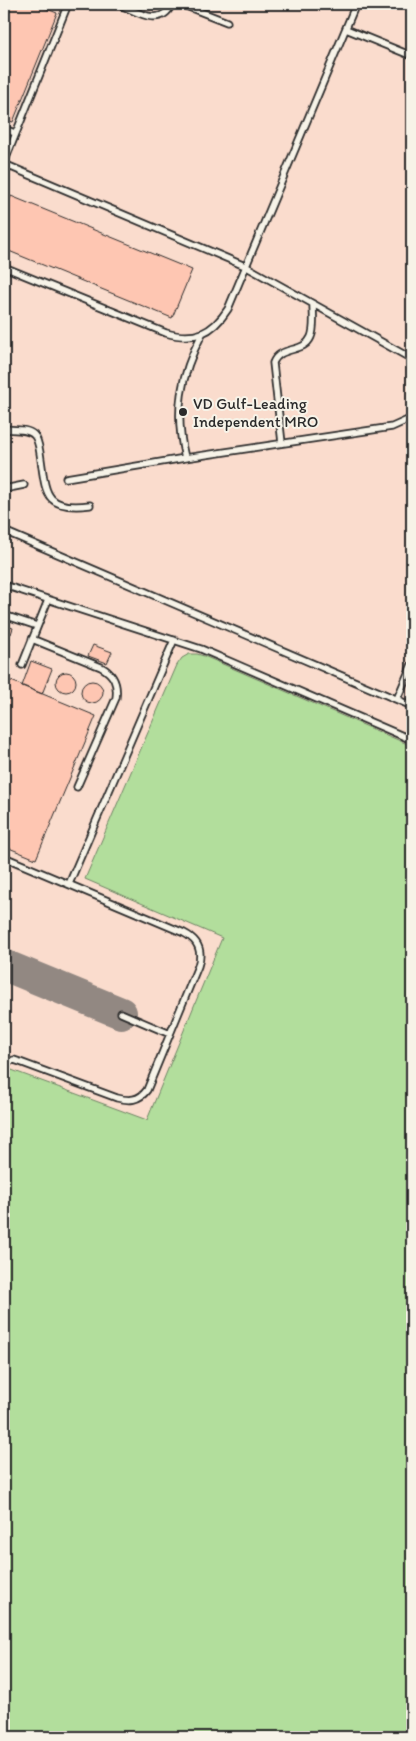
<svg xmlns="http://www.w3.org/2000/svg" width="416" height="1741" font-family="Itim,sans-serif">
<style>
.built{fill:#fadccd}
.green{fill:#b2de9c;stroke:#6e8464}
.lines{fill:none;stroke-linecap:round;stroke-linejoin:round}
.taxiway{stroke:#928882;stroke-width:32}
.building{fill:#fec6b2;stroke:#2b2b2b}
.lane-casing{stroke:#2b2b2b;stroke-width:9}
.lane{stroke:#f7f3e8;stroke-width:5.5}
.poi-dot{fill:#2b2b2b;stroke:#f7f3e8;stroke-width:2}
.labels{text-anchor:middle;stroke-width:4;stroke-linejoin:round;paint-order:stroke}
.poi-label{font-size:16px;fill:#2b2b2b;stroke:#f7f3e8;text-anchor:start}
</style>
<rect width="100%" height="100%" fill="#f9e6d8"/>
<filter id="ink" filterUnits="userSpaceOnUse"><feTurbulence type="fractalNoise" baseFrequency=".02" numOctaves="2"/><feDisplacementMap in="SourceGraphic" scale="10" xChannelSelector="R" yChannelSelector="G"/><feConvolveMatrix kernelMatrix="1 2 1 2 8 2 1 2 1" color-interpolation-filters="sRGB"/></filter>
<g filter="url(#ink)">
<path class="built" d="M4,4h408v1733h-408z"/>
<path class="green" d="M189,654h8l7,2 208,90v991h-408v-655l5,-13 138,51 75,-182 -137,-59 92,-214 5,-7z"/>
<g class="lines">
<path class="taxiway" d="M4,965l117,48"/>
</g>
<path class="building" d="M4,4h31l22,9 -44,109 -9,-3z
M11,196l181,74 -20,48 -168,-69v-36z
M4,625l9,3 -2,6 -7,-2z
M93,645l19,7 -5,11 -19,-7z
M31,661l21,8 -10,25 -20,-8z
M56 682a10 10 0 1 1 20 0a10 10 0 1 1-20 0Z
M4,678l92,38 -60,143 -32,-13z
M81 692a11 11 0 1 1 22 0a11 11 0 1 1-22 0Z"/>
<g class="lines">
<g class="lane-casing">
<path id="lane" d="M118,4c18,7 43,25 54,0
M181,4l46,18
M346,29l66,27
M4,129l11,4
M4,163l64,-159
M4,164l241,102 167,93
M4,267l162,66c28,8 46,1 62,-24l128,-305
M4,429c9,1 23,-1 30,6 4,4 5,12 6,18 6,38 2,58 50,52
M282,443l-9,-80c7,-18 31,-9 38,-26 4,-9 2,-22 2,-32
M185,458c-11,-46 -5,-82 17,-124
M66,478l119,-20 207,-31 20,-9
M4,489l20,-4
M4,531l408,175
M4,585l197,64 211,91
M4,615l33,11
M32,639l69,28c13,7 17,17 15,31l-39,89
M22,665l26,-65
M397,699l15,-35
M4,857l180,76c14,7 19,18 14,33l-51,124c-8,11 -18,11 -30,8l-97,-36 -6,-2 -10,3
M69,884l105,-244
M121,1013l49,21"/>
</g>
<use href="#lane" class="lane"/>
</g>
</g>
<circle class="poi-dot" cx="183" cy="412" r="5"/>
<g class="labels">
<g class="poi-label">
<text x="193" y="409">VD Gulf-Leading<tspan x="193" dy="18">Independent MRO</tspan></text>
</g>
</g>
<rect width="416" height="1741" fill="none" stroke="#f7f3e8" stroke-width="20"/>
<rect x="10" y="10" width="396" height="1721" fill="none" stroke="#2b2b2b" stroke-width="2" filter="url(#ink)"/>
</svg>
